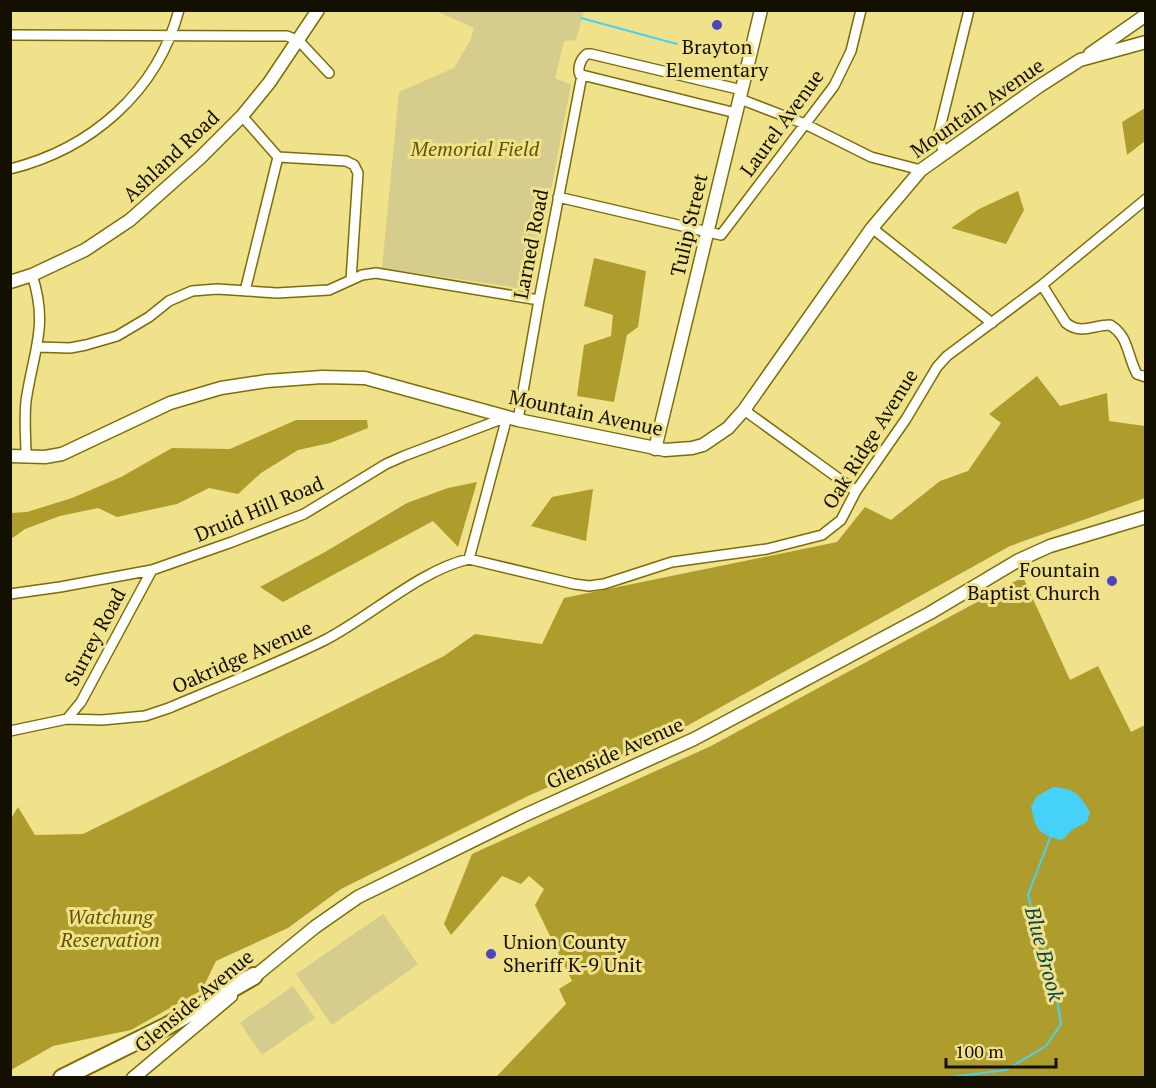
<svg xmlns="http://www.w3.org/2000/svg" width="1156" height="1088" font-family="'PT Serif',serif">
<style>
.green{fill:#d6cc8d}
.forest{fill:#ae9c2d}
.water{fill:#46d2f8}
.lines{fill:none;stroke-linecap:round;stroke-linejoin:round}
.stream{stroke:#46d2f8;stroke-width:2}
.street-casing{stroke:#7c6e06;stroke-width:12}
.secondary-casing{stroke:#7c6e06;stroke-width:15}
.highway-casing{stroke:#7c6e06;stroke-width:20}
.street{stroke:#fff;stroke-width:9}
.secondary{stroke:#fff;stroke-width:12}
.highway{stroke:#fff;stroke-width:16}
.poi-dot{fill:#4d45bb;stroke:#f0e28a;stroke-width:2}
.labels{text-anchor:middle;stroke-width:6;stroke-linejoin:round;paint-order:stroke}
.poi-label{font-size:20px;fill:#141000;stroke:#f0e28a}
.street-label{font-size:20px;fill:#141000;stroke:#f0e28a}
.park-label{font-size:20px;font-style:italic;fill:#615500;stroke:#f0e28a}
.water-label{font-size:21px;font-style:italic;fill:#064554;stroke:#f0e28a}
</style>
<rect width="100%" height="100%" fill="#f0e28a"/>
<path class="green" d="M436,11h148l-8,29 -12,1 -9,37 16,7 -39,205 -150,-22 17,-176 55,-24 16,-27 4,-13z
M383,914l35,50 -86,61 -36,-51z
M293,986l22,32 -53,37 -22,-32z"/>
<path class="forest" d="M1145,108v33l-18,14 -5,-33z
M1018,191l6,19 -18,34 -55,-16 28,-19z
M594,258l52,13 -8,56 -11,8 -13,67 -37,-6 7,-51 27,-9 2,-21 -29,-9z
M1037,376l23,30 47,-13 2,28 36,5v72l-135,48 -325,181 -157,69 -187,93 -53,39 -72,33 -14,29 -71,40 -78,16 -42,24 -1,-250 8,-13 17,28 48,-1 361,-178 31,-22 67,10 22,-46 273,-56 28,-35 26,13 49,-39 28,-10 33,-48 -12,-9z
M296,420h71l1,8 -38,15 -32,7 -37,23 -23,21 -29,-6 -32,16 -60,13 -19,-9 -38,8 -35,13 -14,10v-26l16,-1 45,-14 49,-21 51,-29 58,1z
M477,482l-19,65 -25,-26 -150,81 -23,-15 65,-35 82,-49 41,-15z
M593,489l-7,52 -55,-15 21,-29z
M1023,577l47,103 28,-14 33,66 14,-7v352h-649l70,-73 -7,-15 13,-8 -37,-76 9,-16 -15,-13 -8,8 -19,-8 -51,59 -7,-11 28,-70 239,-108z"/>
<path class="water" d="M1053,787c23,2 25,6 37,25l-3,10 -14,7 -11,11c-24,-5 -26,-11 -31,-33l5,-10z"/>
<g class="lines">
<path class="stream" d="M581,18l96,26
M943,1078l63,-8 40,-24 15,-22 -9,-55 -16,-44 -8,-30 23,-60"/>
<g class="street-casing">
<path id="street" d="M10,35l277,1 12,5 30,32
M740,99l65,25 66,33 50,13
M736,113l-154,-38h-2c-3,-7 1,-17 7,-21h4l151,36
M242,116l36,41
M944,153l-6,-17 31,-126
M278,157l68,4 8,4 4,8 -7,107
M10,169c81,-20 147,-77 169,-159
M558,197l163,38 113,-149 17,-35 10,-41
M872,228l120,95
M1042,285l24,38c15,12 27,2 44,2 19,11 17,31 27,49l9,3
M245,291l33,-134
M38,347l32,1 16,-3 31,-9 32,-19 20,-16 23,-10 25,-2 60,4 52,-3 33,-15 14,-2 163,27
M744,410l112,81
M518,420l21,-120 43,-225
M26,457c0,-18 -2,-38 0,-56 7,-49 23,-75 6,-126
M469,559l38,-142
M10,594l50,-7 92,-17 80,-28 72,-28 82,-50 18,-8 103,-39
M67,719l14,-17 71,-132
M10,731l57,-12 35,1 43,-4 24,-8c52,-22 105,-43 156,-68 45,-23 95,-70 144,-81l105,25 15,2 15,-2 68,-22 95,-13 55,-14 19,-15 15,-29 50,-72 31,-52 10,-11 95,-71 104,-86"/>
</g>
<g class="secondary-casing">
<path id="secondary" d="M1090,54l56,-39
M10,282l22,-7 53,-25 45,-30 70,-62 42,-42 27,-33 49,-73
M655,449l106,-439
M10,456l35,1 17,-3 108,-51 51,-15 46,-7 55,-4 43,1 153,42 147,30 27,-2 11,-3 25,-17 16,-18 128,-182 49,-58 117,-83 42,-27 66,-18
M249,981l66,-54 43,-30 165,-81 171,-77 236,-126 89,-53 31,-14 96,-29
M133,1078l98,-82"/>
</g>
<g class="highway-casing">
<path id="highway" d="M62,1078l105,-52 87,-50"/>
</g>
<use href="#street" class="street"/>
<use href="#secondary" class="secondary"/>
<use href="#highway" class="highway"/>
</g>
<g class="poi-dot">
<circle cx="717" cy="25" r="6"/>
<circle cx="1112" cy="581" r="6"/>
<circle cx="491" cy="954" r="6"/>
</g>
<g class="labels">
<g class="poi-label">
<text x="717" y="54">Brayton<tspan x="717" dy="23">Elementary</tspan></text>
<text x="1100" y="577" text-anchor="end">Fountain<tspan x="1100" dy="23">Baptist Church</tspan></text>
<text x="503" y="949" text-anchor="start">Union County<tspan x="503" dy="23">Sheriff K-9 Unit</tspan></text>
</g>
<g class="street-label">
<text transform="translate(977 108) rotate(-35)" y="7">Mountain Avenue</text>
<text transform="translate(782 123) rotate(-54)" y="7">Laurel Avenue</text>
<text transform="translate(171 156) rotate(-43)" y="7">Ashland Road</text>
<text transform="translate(689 225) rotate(-77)" y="7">Tulip Street</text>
<text transform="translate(531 244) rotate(-79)" y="7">Larned Road</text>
<text transform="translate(586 413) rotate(12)" y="7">Mountain Avenue</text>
<text transform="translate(870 439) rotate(-58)" y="7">Oak Ridge Avenue</text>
<text transform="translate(259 509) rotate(-23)" y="7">Druid Hill Road</text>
<text transform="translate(95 637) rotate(-62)" y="7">Surrey Road</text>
<text transform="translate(242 657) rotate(-24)" y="7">Oakridge Avenue</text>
<text transform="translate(615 753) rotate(-24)" y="7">Glenside Avenue</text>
<text transform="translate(194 1001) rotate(-40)" y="7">Glenside Avenue</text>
</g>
<g class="park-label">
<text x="475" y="156">Memorial Field</text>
<text x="110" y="924">Watchung<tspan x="110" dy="23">Reservation</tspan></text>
</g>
<g class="water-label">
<text transform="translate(1044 954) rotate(75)" y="7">Blue Brook</text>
</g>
</g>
<rect width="1156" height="1088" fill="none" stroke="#141000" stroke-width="24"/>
<path d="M946 1058v9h110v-9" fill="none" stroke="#141000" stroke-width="3"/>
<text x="955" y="1058" font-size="18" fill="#141000" stroke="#f0e28a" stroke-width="4.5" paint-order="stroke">100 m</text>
</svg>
